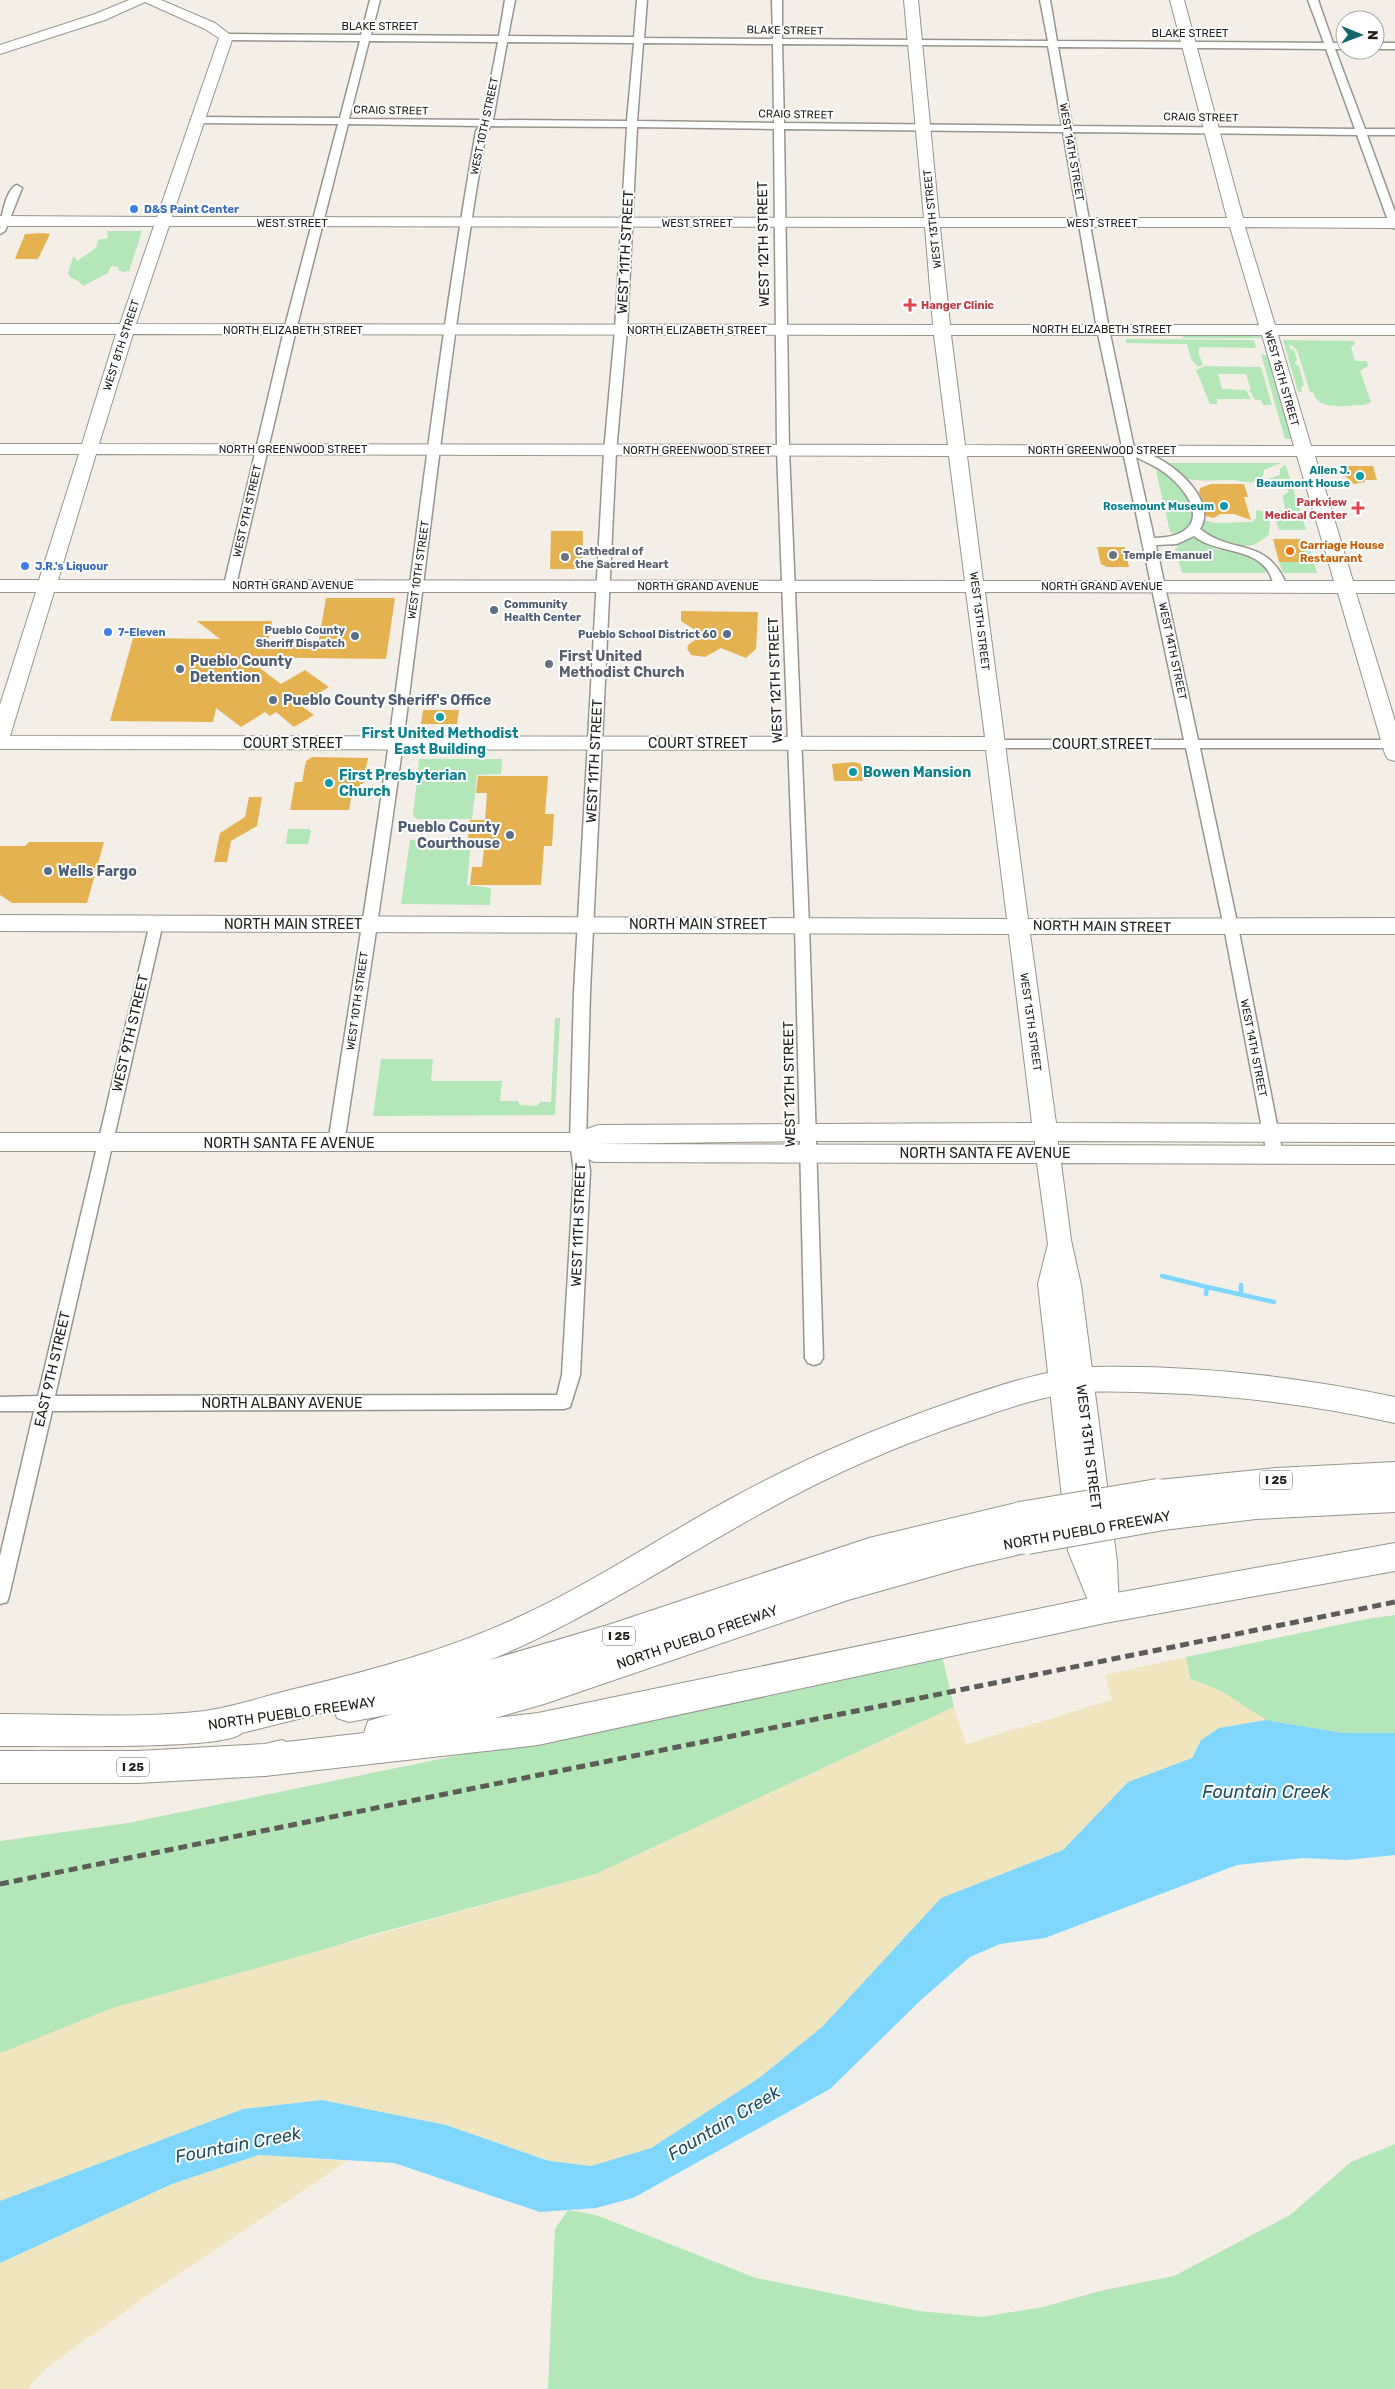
<svg xmlns="http://www.w3.org/2000/svg" width="1395" height="2389" font-family="Rubik,sans-serif">
<style>
.green{fill:#b3e6b8}
.sand{fill:#efe6c0}
.water{fill:#7fd6ff}
.lines{fill:none;stroke-linecap:round;stroke-linejoin:round}
.stream{stroke:#7fd6ff;stroke-width:4.5}
.building{fill:#e5b252}
.street-casing{stroke:#98948e;stroke-width:3}
.secondary-casing{stroke:#98948e;stroke-width:2}
.highway-casing{stroke:#98948e;stroke-width:2}
.street{fill:#fff;fill-rule:evenodd}
.secondary{fill:#fff;fill-rule:evenodd}
.highway{fill:#fff;fill-rule:evenodd}
.rail{stroke:#5e5c58;stroke-width:5;stroke-dasharray:9 5;stroke-linecap:butt}
.highway-bridge-casing{stroke:#98948e;stroke-width:30;stroke-linecap:butt}
.highway-bridge{stroke:#fff;stroke-width:28}
.shop-dot{fill:#3f7fe0;stroke:#fff;stroke-width:2}
.health-dot{fill:#e0444e;stroke:#fff;stroke-width:2}
.culture-dot{fill:#0f9aa8;stroke:#fff;stroke-width:2}
.food-dot{fill:#e8710a;stroke:#fff;stroke-width:2}
.worship-dot{fill:#6b7280;stroke:#fff;stroke-width:2}
.service-dot{fill:#5c6f8a;stroke:#fff;stroke-width:2}
.labels{text-anchor:middle;stroke-width:4;stroke-linejoin:round;paint-order:stroke}
.far-street-label{font-size:11px;fill:#22201e;stroke:#fff}
.far-shop-label{font-size:11px;font-weight:bold;fill:#366cbe;stroke:#fff;text-anchor:start}
.far-health-label{font-size:11px;font-weight:bold;fill:#be3a42;stroke:#fff;text-anchor:start}
.far-culture-label{font-size:11px;font-weight:bold;fill:#0d838f;stroke:#fff;text-anchor:end}
.far-food-label{font-size:11px;font-weight:bold;fill:#c56008;stroke:#fff;text-anchor:start}
.far-worship-label{font-size:11px;font-weight:bold;fill:#5b616d;stroke:#fff;text-anchor:start}
.far-service-label{font-size:11px;font-weight:bold;fill:#4e5e75;stroke:#fff;text-anchor:end}
.shield{fill:#fff;stroke:#646362;stroke-width:1}
.shield-label{font-size:12px;font-weight:bold;fill:#22201e}
.street-label{font-size:14px;fill:#22201e;stroke:#fff}
.worship-label{font-size:14px;font-weight:bold;fill:#5b616d;stroke:#fff;text-anchor:start}
.service-label{font-size:14px;font-weight:bold;fill:#4e5e75;stroke:#fff;text-anchor:start}
.culture-label{font-size:14px;font-weight:bold;fill:#0d838f;stroke:#fff;text-anchor:start}
.near-water-label{font-size:18px;font-style:italic;fill:#205166;stroke:#fff}
</style>
<rect width="100%" height="100%" fill="#f3efe7"/>
<path class="green" d="M107,231h35l-13,40 -6,1 -5,-2 1,-3 -8,-1 -3,7 -25,13 -5,-5 -8,-4 -2,-4 5,-16h2l2,4 19,-13 2,-8 10,-2z
M1183,335h74l7,3h-81z
M1126,339l128,1 2,8 -56,-1 -2,5 5,13 -5,2 -7,-8 -4,-15 -61,-1z
M1283,340l71,1 1,3 -4,3 4,14h12l1,5 -8,5 11,31 -7,3c-16,0 -46,7 -51,-13h-3l-13,-42 -6,-5 -2,3 5,2 3,10 -3,3 5,3 5,19 -3,3 1,4h-4z
M1261,354l8,2 23,83h-7z
M1205,366l56,1 11,38h-9l-2,-5h-6l-6,-10 2,-1 -5,-15h-28l4,15 24,1 5,9h-34v5h-7l-14,-34z
M1169,463h112l-17,7 -1,6c-3,2 -7,5 -10,6 -5,2 -14,-2 -20,-2 -17,-1 -60,7 -64,-17z
M1284,465l2,1 20,64h-27l-6,-19 12,-1 -2,-14 6,-5 -16,-10 -9,-1 16,-5v-6z
M1162,469c17,16 34,29 33,54l-18,15 -1,-4 -6,-2 -14,-61z
M1256,510l10,2 4,11 -1,11c-20,22 -43,10 -67,1l-1,-6 3,-9 10,3 38,-1 4,-4z
M1193,535c25,24 49,10 75,34l-3,4h-83l-7,-24 3,-2v-4z
M1300,539h7l10,34h-34l-4,-11h28z
M419,759h83l-1,15 -24,1 -5,44h-55l-4,-3z
M288,829h20l3,2 -3,13h-22z
M410,840h61l-4,45 24,3 -1,17 -89,-1z
M555,1018h5l-5,97 -182,1 8,-57h52l-2,22h71l-2,20h18l2,4 17,1 3,-4h11z
M1395,1615v118h-51l-78,-13 -45,-29 -31,-12 -4,-22 181,-38z
M942,1656l12,51 -358,167 -229,62 -367,117v-212l128,-18z
M1395,2144v245h-847l7,-160 13,-19 28,5 160,63 163,33 63,6 61,-10 57,-16 74,-15 116,-61 61,-53z"/>
<path class="sand" d="M1186,1657l4,22 31,12 45,29 -47,8 -18,12 -9,18 -64,24 -65,68 -122,48 -119,129 -63,51 -108,70 -60,18 -42,-5 -103,-36 -124,-25 -79,9 -243,92v-148l3,-1 109,-44 484,-134 358,-167 12,37 146,-44 -7,-25z
M259,2155l88,6 -188,126 -113,81 -19,21h-27v-126l172,-79z"/>
<path class="water" d="M1266,1720l78,13h51v122l-48,5 -44,-2 -66,7 -192,73 -45,6 -30,13 -48,42 -92,90 -197,109 -37,10 -56,4 -146,-49 -135,-8 -87,29 -172,79v-62l243,-92 79,-9 124,25 103,36 42,5 60,-18 108,-70 63,-51 119,-129 122,-48 65,-68 64,-24 9,-18 18,-12z"/>
<g class="lines">
<path class="stream" d="M1162,1276l45,11
M1241,1285v9
M1206,1294l1,-7 67,15"/>
</g>
<path class="building" d="M43,233l7,1 -12,25h-23l10,-25z
M1345,466h28l4,14h-12v2l-11,2 -16,-14h8z
M1211,484h33l4,13h-4l7,23 -17,-6h-14l-6,4 -8,-2 -3,-15 -4,-9 1,-4z
M551,531h32l-1,38h-32z
M1273,539h27l7,23h-28z
M1097,547h28l4,20h-22l-6,-3z
M326,598h69l-9,61 -141,-2 36,27 24,-14 24,17 -29,18 14,10 -20,12 -18,-15 -6,4 -5,-4 -24,15 -25,-19 -3,14 -103,-1 23,-83 87,1 -23,-18h75l-5,24h51z
M681,611l77,1 -2,37 -10,9 -25,-10 -16,9 -14,-2 -4,-7 2,-4 14,-9 -22,-14z
M423,710h36l-2,14h-36z
M312,757l56,1 -5,26h-3l-1,7 -7,1 -3,18h-59l5,-28h7l4,-21z
M854,762l7,2v3h12l1,11 -12,1 1,2h-29l-2,-17z
M478,776h70l-3,38h9l-2,32h-8l-3,39h-71l2,-18h10l3,-28h-17l2,-19h15l2,-27h-11z
M249,797h13l-5,29 -26,15 -4,21h-13l6,-29 25,-16z
M29,842h75l-17,61h-75l-12,-8v-49h25z"/>
<g class="lines">
<g class="street-casing">
<path id="street" d="M370,0h10l-9,35 128,1 6,-36h10l-7,36 126,1 3,-37h10l-3,38 129,1 -1,-39h10v39l266,2 -8,-41h10l7,41 267,2 -16,-43h10l15,43h12v6h-10l30,80h30v6h-28l28,77v17l-5,-3 -33,-91 -284,-3 36,197 25,119c12,5 25,9 35,17 18,12 46,41 31,64 34,27 67,7 87,57l-2,3h-8c-5,-7 -6,-15 -11,-21 -18,-21 -51,-15 -72,-32l-17,8 -21,1 42,195h197v8h-195l38,179 45,228 -2,4 -6,2 -6,-2 -2,-4 -43,-228 -38,-179h-191l-7,-4 7,-4h189l-87,-411 -34,-197 -279,-3 5,321 20,475 14,433 -3,5 -6,2 -6,-2 -3,-5 -10,-433 -18,-475 -3,-321 -137,-2 -10,203 -11,122 -26,540 -4,150 4,29 -10,204 -10,32 -6,2 -512,2 -43,185 -2,6 -7,2v-48l34,-145h-34v-14l38,-1 113,-477h10l2,4 -108,473 502,-1 5,-20 12,-204 -4,-29 4,-150 30,-540 11,-122 12,-203 -136,-1 -5,6c-35,202 -56,407 -83,610 -18,134 -39,268 -59,402l-2,4 -6,2 -6,-2 -2,-4c20,-134 43,-268 61,-402 28,-204 51,-408 87,-611l4,-5 -132,-2 -52,206 -60,255 -6,4 -6,-4 60,-255 54,-206 -142,-1 -5,-3 5,-3 144,1 20,-77 -134,-1 -5,-3 5,-3 135,1zM369,41l129,1 -15,78 -134,-1zM507,42l127,1 -7,78 -134,-1zM643,43l130,1 1,79 -137,-2zM782,44l266,2 14,80 -278,-3zM1058,47l268,2 29,80 -283,-3zM1136,457c12,6 24,11 34,20 32,28 34,60 -16,61z
M1375,43h20v6h-20z
M17,185l5,3 -17,43 -5,3c0,-11 5,-45 17,-49z"/>
</g>
<g class="secondary-casing">
<path id="secondary" d="M129,0h32l54,23 18,14 -61,180 752,1 -20,-218h14l21,218h288l-57,-218h14l59,218h152v10l-150,-1 30,98h120v10h-117l33,111h84v10h-80l38,125h42v12h-39l39,128v40l-7,-2 -3,-5 -47,-161 -353,-1 43,327 367,-1v16h-365l26,189 339,1v18l-337,-1v4l337,1v18l-334,-1 10,77 10,45 36,277 2,47 -4,9 -10,3 -10,-3 -27,-67 -30,-267 10,-40 -11,-81 -443,-1 -20,-11h-574v-18h576l22,-8 434,-2 -23,-189 -1009,-3v-16l1007,4 -21,-169 -986,-1v-44l36,-113h-36v-12h39l40,-126h-79v-10h82l34,-110h-116v-10h120l34,-98h-154v-10l157,1 62,-179 -14,-9 -60,-27 -40,18 -105,34v-9l95,-31zM169,226l756,1 8,98 -797,-1zM940,227h290l29,98h-309zM133,334l801,1 14,110 -849,-1zM951,335h311l32,111 -329,-1zM96,454l853,2 16,125 -907,-1zM967,456h330l37,125h-351zM54,592h912l19,145 -975,-1zM806,1141h229v4l-437,-1z"/>
</g>
<g class="highway-casing">
<path id="highway" d="M1093,1367c101,-2 203,9 302,30v26c-76,-17 -153,-27 -231,-30 -31,-1 -62,-3 -93,0 -30,4 -60,14 -89,24 -80,26 -158,60 -231,102 -86,48 -169,103 -261,141l121,-36 258,-86 151,-36 11,4 4,10 -7,11 10,3 4,10 -4,10 -73,17 -117,33 -304,104 -49,14 43,-5 567,-118 290,-52v28l-290,52 -567,122 -273,31 -128,7h-137v-32h137l128,-7 17,-4 4,2 78,-9 4,-12 24,-7 -43,8 -12,-4 -3,-8 -92,23c-16,18 -207,12 -242,13v-32c68,0 137,5 205,-3 28,-4 57,-14 85,-21 79,-19 159,-40 233,-75 73,-34 139,-79 209,-117 71,-39 144,-70 219,-96 46,-16 94,-33 142,-35z
M1395,1462v50l-139,7 -93,11 -11,-4 -4,-10 4,-10 3,-1 -8,-3 -4,-9 4,-9 11,-4 118,-12z"/>
</g>
<use href="#street" class="street"/>
<use href="#secondary" class="secondary"/>
<use href="#highway" class="highway"/>
<path class="rail" d="M0,1884l1395,-282"/>
<g class="highway-bridge-casing">
<path id="highway-bridge" d="M1020,1516l138,-23
M1027,1540l136,-24"/>
</g>
<use href="#highway-bridge" class="highway-bridge"/>
</g>
<g class="shop-dot">
<circle cx="134" cy="209" r="5"/>
<circle cx="25" cy="566" r="5"/>
<circle cx="108" cy="632" r="5"/>
</g>
<g class="health-dot">
<path d="M907.5 297.5h5v5h5v5h-5v5h-5v-5h-5v-5h5z"/>
<path d="M1355.5 500.5h5v5h5v5h-5v5h-5v-5h-5v-5h5z"/>
</g>
<g class="culture-dot">
<circle cx="1360" cy="476" r="5"/>
<circle cx="1224" cy="506" r="5"/>
<circle cx="440" cy="717" r="5"/>
<circle cx="853" cy="772" r="5"/>
<circle cx="329" cy="783" r="5"/>
</g>
<circle class="food-dot" cx="1290" cy="551" r="5"/>
<g class="worship-dot">
<circle cx="1113" cy="555" r="5"/>
<circle cx="565" cy="557" r="5"/>
<circle cx="549" cy="664" r="5"/>
</g>
<g class="service-dot">
<circle cx="494" cy="610" r="5"/>
<circle cx="727" cy="634" r="5"/>
<circle cx="355" cy="636" r="5"/>
<circle cx="180" cy="669" r="5"/>
<circle cx="273" cy="700" r="5"/>
<circle cx="510" cy="835" r="5"/>
<circle cx="48" cy="871" r="5"/>
</g>
<g class="labels">
<g class="far-street-label">
<text x="380" y="30">BLAKE STREET</text>
<text transform="translate(785 30) rotate(1)" y="4">BLAKE STREET</text>
<text x="1190" y="37">BLAKE STREET</text>
<text transform="translate(391 110) rotate(1)" y="4">CRAIG STREET</text>
<text transform="translate(796 114) rotate(1)" y="4">CRAIG STREET</text>
<text transform="translate(1201 117) rotate(1)" y="4">CRAIG STREET</text>
<text transform="translate(484 126) rotate(-78)" y="4">WEST 10TH STREET</text>
<text transform="translate(1072 152) rotate(80)" y="4">WEST 14TH STREET</text>
<text transform="translate(932 219) rotate(-96)" y="4">WEST 13TH STREET</text>
<text x="292" y="227">WEST STREET</text>
<text x="697" y="227">WEST STREET</text>
<text x="1102" y="227">WEST STREET</text>
<text x="1102" y="333">NORTH ELIZABETH STREET</text>
<text x="293" y="334">NORTH ELIZABETH STREET</text>
<text x="697" y="334">NORTH ELIZABETH STREET</text>
<text transform="translate(121 345) rotate(-72)" y="4">WEST 8TH STREET</text>
<text transform="translate(1282 378) rotate(74)" y="4">WEST 15TH STREET</text>
<text x="293" y="453">NORTH GREENWOOD STREET</text>
<text x="697" y="454">NORTH GREENWOOD STREET</text>
<text x="1102" y="454">NORTH GREENWOOD STREET</text>
<text transform="translate(247 511) rotate(-77)" y="4">WEST 9TH STREET</text>
<text transform="translate(418 570) rotate(-82)" y="4">WEST 10TH STREET</text>
<text x="293" y="589">NORTH GRAND AVENUE</text>
<text x="698" y="590">NORTH GRAND AVENUE</text>
<text x="1102" y="590">NORTH GRAND AVENUE</text>
<text transform="translate(980 621) rotate(83)" y="4">WEST 13TH STREET</text>
<text transform="translate(1173 651) rotate(78)" y="4">WEST 14TH STREET</text>
<text transform="translate(357 1001) rotate(-82)" y="4">WEST 10TH STREET</text>
<text transform="translate(1031 1022) rotate(82)" y="4">WEST 13TH STREET</text>
<text transform="translate(1254 1048) rotate(79)" y="4">WEST 14TH STREET</text>
</g>
<g class="far-shop-label">
<text x="144" y="213">D&amp;S Paint Center</text>
<text x="35" y="570">J.R.'s Liquour</text>
<text x="118" y="636">7-Eleven</text>
</g>
<g class="far-health-label">
<text x="921" y="309">Hanger Clinic</text>
<text x="1347" y="506" text-anchor="end">Parkview<tspan x="1347" dy="13">Medical Center</tspan></text>
</g>
<g class="far-culture-label">
<text x="1350" y="474">Allen J.<tspan x="1350" dy="13">Beaumont House</tspan></text>
<text x="1214" y="510">Rosemount Museum</text>
</g>
<g class="far-food-label">
<text x="1300" y="549">Carriage House<tspan x="1300" dy="13">Restaurant</tspan></text>
</g>
<g class="far-worship-label">
<text x="575" y="555">Cathedral of<tspan x="575" dy="13">the Sacred Heart</tspan></text>
<text x="1123" y="559">Temple Emanuel</text>
</g>
<g class="far-service-label">
<text x="504" y="608" text-anchor="start">Community<tspan x="504" dy="13">Health Center</tspan></text>
<text x="345" y="634">Pueblo County<tspan x="345" dy="13">Sheriff Dispatch</tspan></text>
<text x="717" y="638">Pueblo School District 60</text>
</g>
<g class="shield">
<rect x="1260" y="1470.5" width="32" height="19" rx="4"/>
<rect x="603" y="1626.5" width="32" height="19" rx="4"/>
<rect x="117" y="1757.5" width="32" height="19" rx="4"/>
</g>
<g class="shield-label">
<text x="1276" y="1484">I 25</text>
<text x="619" y="1640">I 25</text>
<text x="133" y="1771">I 25</text>
</g>
<g class="street-label">
<text transform="translate(763 244) rotate(-91)" y="5">WEST 12TH STREET</text>
<text transform="translate(625 252) rotate(-87)" y="5">WEST 11TH STREET</text>
<text transform="translate(775 680) rotate(-92)" y="5">WEST 12TH STREET</text>
<text x="293" y="748">COURT STREET</text>
<text x="698" y="748">COURT STREET</text>
<text x="1102" y="749">COURT STREET</text>
<text transform="translate(594 761) rotate(-87)" y="5">WEST 11TH STREET</text>
<text x="293" y="929">NORTH MAIN STREET</text>
<text x="698" y="929">NORTH MAIN STREET</text>
<text transform="translate(1102 926) rotate(1)" y="5">NORTH MAIN STREET</text>
<text transform="translate(130 1033) rotate(-77)" y="5">WEST 9TH STREET</text>
<text transform="translate(789 1084) rotate(-91)" y="5">WEST 12TH STREET</text>
<text x="289" y="1148">NORTH SANTA FE AVENUE</text>
<text x="985" y="1158">NORTH SANTA FE AVENUE</text>
<text transform="translate(578 1225) rotate(-88)" y="5">WEST 11TH STREET</text>
<text transform="translate(52 1369) rotate(-77)" y="5">EAST 9TH STREET</text>
<text x="282" y="1408">NORTH ALBANY AVENUE</text>
<text transform="translate(1089 1447) rotate(83)" y="5">WEST 13TH STREET</text>
<text transform="translate(1087 1530) rotate(-10)" y="5">NORTH PUEBLO FREEWAY</text>
<text transform="translate(697 1637) rotate(-19)" y="5">NORTH PUEBLO FREEWAY</text>
<text transform="translate(292 1713) rotate(-8)" y="5">NORTH PUEBLO FREEWAY</text>
</g>
<g class="worship-label">
<text x="559" y="661">First United<tspan x="559" dy="16">Methodist Church</tspan></text>
</g>
<g class="service-label">
<text x="190" y="666">Pueblo County<tspan x="190" dy="16">Detention</tspan></text>
<text x="283" y="705">Pueblo County Sheriff's Office</text>
<text x="500" y="832" text-anchor="end">Pueblo County<tspan x="500" dy="16">Courthouse</tspan></text>
<text x="58" y="876">Wells Fargo</text>
</g>
<g class="culture-label">
<text x="440" y="738" text-anchor="middle">First United Methodist<tspan x="440" dy="16">East Building</tspan></text>
<text x="863" y="777">Bowen Mansion</text>
<text x="339" y="780">First Presbyterian<tspan x="339" dy="16">Church</tspan></text>
</g>
<g class="near-water-label">
<text x="1266" y="1798">Fountain Creek</text>
<text transform="translate(724 2123) rotate(-31)" y="6">Fountain Creek</text>
<text transform="translate(238 2145) rotate(-11)" y="6">Fountain Creek</text>
</g>
</g>
<g transform="translate(1360 35) rotate(91)"><circle r="24" fill="#ffffff" stroke="#a7a6a5"/>
<path d="M0-4L9 19L0 12L-9 19Z" fill="#16656a"/>
<text y="-8" font-size="14" font-weight="bold" text-anchor="middle" fill="#22201e">N</text>
</g>
</svg>
